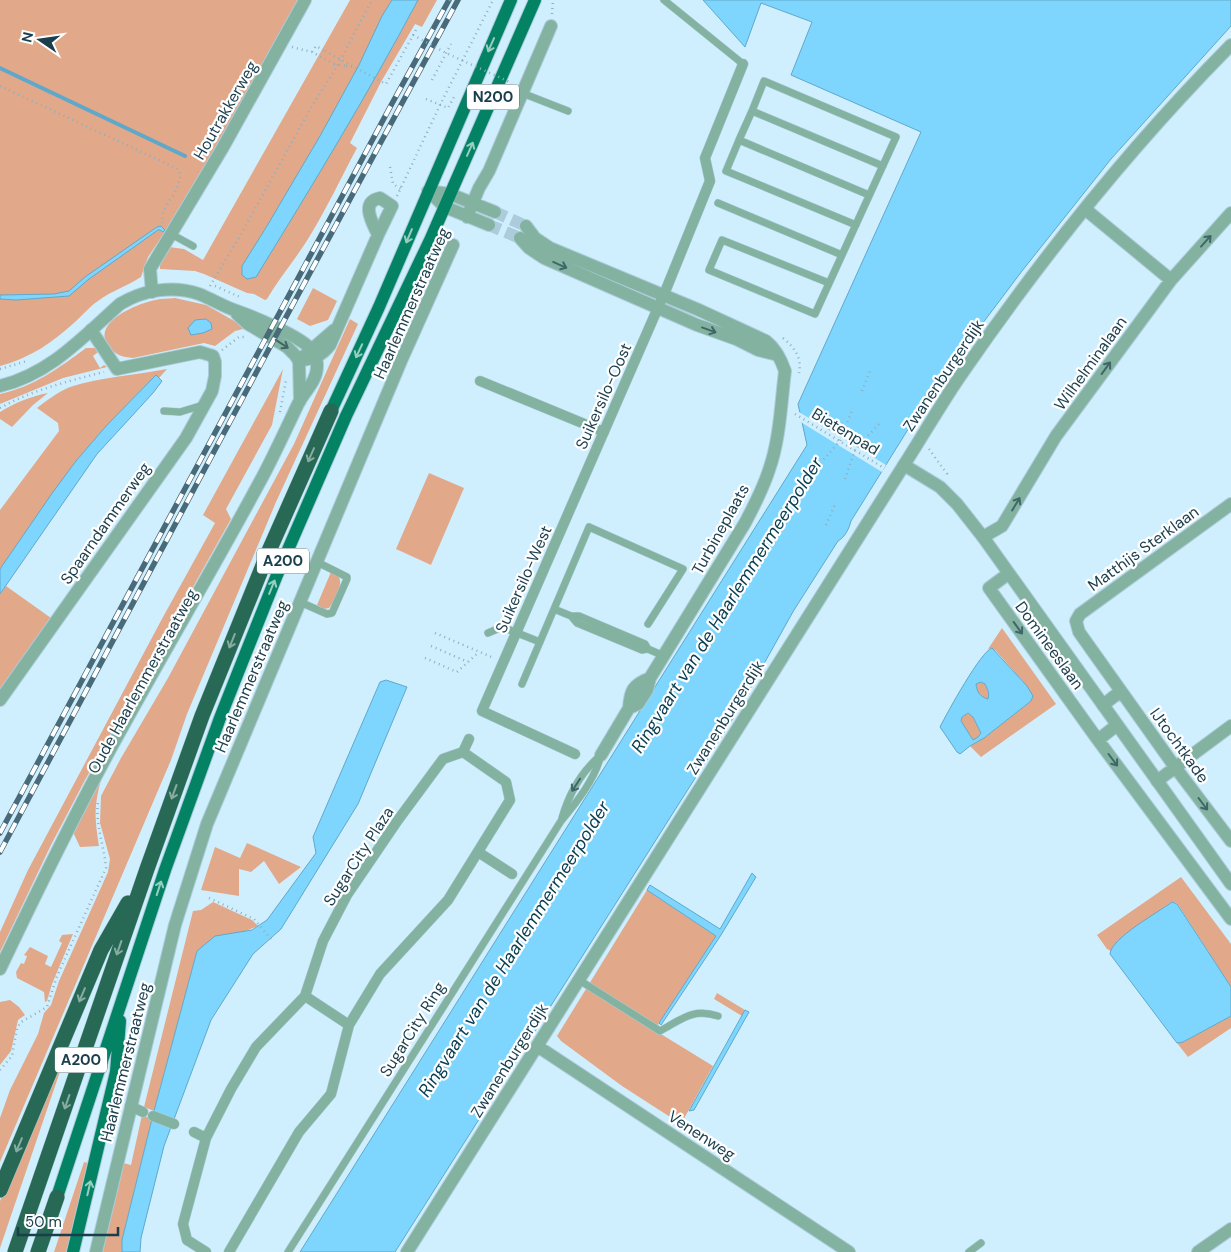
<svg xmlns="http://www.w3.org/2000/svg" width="1231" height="1252" font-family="'DM Sans',sans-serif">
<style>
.green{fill:#e2a88a}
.water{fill:#7ed6fe;stroke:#60a8c9;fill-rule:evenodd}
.pier{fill:#d0effe}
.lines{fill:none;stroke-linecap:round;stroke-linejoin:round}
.stream{stroke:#60a8c9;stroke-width:4}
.minor-tunnel{stroke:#acccdb;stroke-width:12;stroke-dasharray:12 6;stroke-linecap:butt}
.service-casing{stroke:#acccdb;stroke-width:8}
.pedestrian-casing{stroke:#acccdb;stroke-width:11}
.minor-casing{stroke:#acccdb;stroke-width:14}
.tertiary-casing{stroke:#acccdb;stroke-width:14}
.primary-casing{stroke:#acccdb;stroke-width:14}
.motorway-casing{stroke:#acccdb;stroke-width:16}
.path{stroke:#8fafbe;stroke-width:2.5;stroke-dasharray:1 4;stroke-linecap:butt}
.service{stroke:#83b3a0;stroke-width:7}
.pedestrian{stroke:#83b3a0;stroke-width:10}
.minor{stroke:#83b3a0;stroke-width:12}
.tertiary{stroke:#83b3a0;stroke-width:12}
.primary{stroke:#038364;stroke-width:12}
.motorway{stroke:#276954;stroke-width:15}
.rail-casing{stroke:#486a79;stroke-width:5.5}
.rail{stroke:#fff;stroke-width:4;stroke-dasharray:11;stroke-linecap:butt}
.path-bridge{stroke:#8fafbe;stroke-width:2.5;stroke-dasharray:1 4;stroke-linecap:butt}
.oneway{stroke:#9acdc1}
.oneway2{stroke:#3f676a}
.oneway3{stroke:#88aca1}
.labels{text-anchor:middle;stroke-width:4.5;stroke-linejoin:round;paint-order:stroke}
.shield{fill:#fff;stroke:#5f7882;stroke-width:1}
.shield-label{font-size:15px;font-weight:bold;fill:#1b3e4d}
.street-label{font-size:16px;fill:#1b3e4d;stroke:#fff}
.water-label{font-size:18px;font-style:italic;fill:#0a4054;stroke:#fff}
</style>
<rect width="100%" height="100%" fill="#d0effe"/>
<path class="green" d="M0,0h300l-109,194 -43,63 -7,20c-14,9 -30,14 -43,24 -9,6 -15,14 -23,21 -23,21 -45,36 -75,44z
M350,0h87l-15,27 -7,-3 -34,58 -31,61 7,5c-16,30 -31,62 -49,91 -13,21 -29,39 -41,60l-2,1 -11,-6 -7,-1 -43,-19 -9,-3 -35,-2v-7l9,-15 15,2 19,11z
M313,288l24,13 -9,19 -18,6 -13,-7z
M175,298l31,7 39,22 -2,2 -8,2 -20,15 -11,-3 -71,15c-11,-1 -17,-3 -24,-11 -19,-24 27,-43 46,-47 7,-2 14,-1 20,-2z
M350,319l8,5 -82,178 -89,212 -16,46 -171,402v-44l10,-28 28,-56 6,-21 7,-8 8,-24 49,-109 2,-13 -10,-36 1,-27 20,-38 47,-80 126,-234z
M86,348h9l3,4 -5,4 7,12 4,-3 3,2 -44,11 -63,26v-10c33,-7 59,-26 86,-46z
M167,369l-8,9 -3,-3 -49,50 -31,36 -76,108v-59l59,-79 -1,-8 -21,-15c10,-8 21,-16 33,-21 31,-10 66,-12 97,-18z
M283,369l-11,56 -46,84 5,10 -146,261 -34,65 -51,107v-20l28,-62 135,-253 52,-94 -12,-8z
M48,393l-15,12 -21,22 -12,-8v-7c14,-9 32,-16 48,-19z
M429,473l35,15 -33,77 -35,-16z
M331,572l8,5c4,9 -4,24 -10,31l-5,1 -7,-4z
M6,586l45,32 -51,75v-99z
M1002,628l54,76 -75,53 -11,-11 14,-8 47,-37 -4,-15 -31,-35 -4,-3 -4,1z
M981,682l4,1c2,6 5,10 3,16 -8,-2 -11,-7 -12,-15z
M968,713l5,4 8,16 -3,4 -5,4 -12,-20 1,-4z
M103,773c-9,31 -9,42 -4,73l-19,1 -7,-15z
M247,843l54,24 -22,17 -15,-23 -13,11 -12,-3v27l-38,-6 14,-43 25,11z
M1181,877l50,67v43l-54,-84 -5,-1 -51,36 -10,13 -4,-2 -10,-14z
M647,890l69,46 -57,87 -3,8 57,35 -32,58 -59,-38 -61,-45 -4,-5z
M213,902l39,18 6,6 -61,25 -43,160 -10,-4 49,-196 8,-1z
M73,934l-21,50 -5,17 -2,1 -1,-10 -27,-14 -1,-6 5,-9 3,1 3,-8 -3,-1 6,-8 18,9 -3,8 6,3 11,-24 -3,-2 3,-6z
M95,977l-27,71 -68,200v-47z
M717,993l28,17 -3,6 -28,-17z
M10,1000l9,7 6,8 -7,5 -7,31 -11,14v-63z
M1231,1016v12l-43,29 -11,-14 6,-1z
M142,1115l10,4 -30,121v12h-20l21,-89 8,2z
M84,1162l4,1 -21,89h-13z"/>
<path class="water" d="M392,0h26c-50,94 -106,186 -162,277l-9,2 -5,-4v-9l25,-40 53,-90 39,-71 23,-49z
M703,0h528v26l-120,133 -89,112 -61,81 -54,79 -56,90c-2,8 -6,16 -13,20l-44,69 -57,102 -342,540h-95l507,-807 -9,-41 123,-272 -130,-57 21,-53 -51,-19 -16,44z
M161,226l4,4 -2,2 -3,-2h-2l-69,49 -20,17 -53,4 -16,-1v-4l54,-1 15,-3 16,-14 72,-50z
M206,319l5,4 1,6 -9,4 -12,2 -3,-7 7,-8z
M156,375l6,6 -9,12 -56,61 -97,140v-25l53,-77 23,-31 31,-36z
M992,648l35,38 6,10 -2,5 -47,37 -14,8 -10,8 -3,-2 -17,-25c7,-14 41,-76 52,-79zM981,682l4,2c2,4 5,9 3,15 -8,-2 -11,-7 -12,-15zM968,713l5,4 8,16 -3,4 -5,3 -12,-19 1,-4z
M386,680l21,7 -49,117 -77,125 -28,25 -42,66 -47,126 -23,92 -1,14h-18v-12l32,-129 43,-160 18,-15 37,-6 15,-10 49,-67 -3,-16 67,-155z
M752,873l4,4 -35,58 -60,90 -2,-2 57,-87 -69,-46 3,-5 70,44z
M1172,902l5,2 54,83v29l-48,26 -6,1 -67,-89c1,-16 49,-42 62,-52z
M745,1010l4,2 -55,98 -5,1z"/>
<path class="pier" d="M798,410l1,2 87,53 -4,7 -83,-51z"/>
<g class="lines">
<path class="stream" d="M0,68l185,88"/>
<path class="minor-tunnel" d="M495,212l31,14
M489,225l31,13"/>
<g class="service-casing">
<path id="service" d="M664,0l79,64
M522,93l46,18
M752,111l12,-30 132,56 -81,177 -106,-44 13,-30 107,43
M739,140l13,-29 131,55
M718,203l124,52
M856,225l-130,-54 13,-31 130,55
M171,234l22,12
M164,411l16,1 23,-7
M300,602l27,12 5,-1 15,-34v-2l-30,-15
M554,609l17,7 6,7 65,27 6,-1
M571,616h8l66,28 3,5 16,7
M488,633l14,-6 38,15
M522,684l67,-157 94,42 -35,55
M562,818c7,-24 20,-47 39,-63
M579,980l81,51c22,-12 32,-23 58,-15
M288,1252l273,-431c16,-19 34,-42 40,-66
M969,1252l12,-9"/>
</g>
<g class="pedestrian-casing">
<path id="pedestrian" d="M480,381l124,51
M463,752l6,-13
M575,754l-93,-43 185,-424 43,-106 -5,-23 38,-94
M478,852l34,22
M305,996l44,29
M130,1106l13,6
M153,1116l21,8
M194,1132l12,6
M206,1252l-19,-12 -4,-16 23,-86 25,-49 25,-42 49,-51 18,-55 24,-46 51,-75 45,-61 20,-7 43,30 4,18 -62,100 -68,74 -31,51 -18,69 -32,38 -70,120"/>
</g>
<g class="minor-casing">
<path id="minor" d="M428,191l17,16 44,18
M428,191l22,3 45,18
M1085,209l86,71
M467,217l12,-29 10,-17 62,-145
M526,226l9,12 15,10 149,62 67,31c10,8 15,18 19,30 -4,32 -5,68 -16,99 -6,19 -15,36 -24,53l-95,155 -3,12 -9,14 -9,4 -28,47
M520,238l9,10 15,10 153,67 39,14 22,11 20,5
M152,292l-2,-23 72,-120 83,-149
M304,356l30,-26
M299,361c14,-3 22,-4 31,-16l48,-110 14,-29 -12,-8c-20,4 -8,24 -2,37
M1231,504l-151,110 -4,7 3,11 96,135 56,74
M983,537l19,-11 54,-90 115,-156 60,-67
M1008,574l-19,14 109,152 133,179
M0,700l186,-262 26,-47 3,-15v-14l-2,-6 -13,-4 -83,17 -26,-39
M1103,705l18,-14
M629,708c1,-18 4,-23 21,-30
M1098,740l19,-15
M1157,781l74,-55
M537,1046l312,206
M96,1252l79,-327 32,-101 194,-463 52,-116
M407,1252l497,-787"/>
</g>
<g class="tertiary-casing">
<path id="tertiary" d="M1231,45c-99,100 -188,211 -268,327 -21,30 -39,62 -59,93l36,22 17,17 26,33 248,347
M237,314l11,10 39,23 8,8 4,6 1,40
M0,386c50,-12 83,-49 120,-82 23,-14 53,-19 79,-10 13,5 25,13 38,17 17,6 60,24 73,37 4,4 7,10 7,16 1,17 -12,26 -19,40 -11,23 -22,47 -34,70 -47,88 -99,175 -147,263 -42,76 -80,154 -117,232
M1198,1252l33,-23"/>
</g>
<g class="primary-casing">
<path id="primary" d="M331,411l48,-104 132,-307
M57,1197l108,-327 55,-152 21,-53 36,-90 69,-159 85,-178 104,-238
M73,1252l43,-180 4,-51"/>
</g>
<g class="motorway-casing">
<path id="motorway" d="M0,1190l101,-240 27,-47
M15,1252l132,-383 55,-153 66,-163 63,-142
M38,1252l19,-55"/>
</g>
<path class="path" d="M552,14l1,-14
M292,47l20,5 22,12
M312,52l4,-6 9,5
M346,66l8,1 32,17 31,-56
M432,80l19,-36
M0,86l178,83 3,6c-2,5 -3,10 -5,15 -5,10 -17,22 -13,33
M426,99l22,9 6,-11
M390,167l3,17 8,5
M397,196l43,-91 53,-105
M210,286l31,-52 72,-130 22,-34 37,-70
M215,286l25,11
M783,338c12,10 19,20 16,35
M222,350l17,-13h6
M0,369l27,-8
M862,391l8,-20
M0,408c32,-18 69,-27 104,-36
M280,412l6,-32
M929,449l18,25 -1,3
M817,467l23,-26 13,-33
M845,479l10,-29 25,-27
M826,525l10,-23
M435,633l59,25
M431,646l37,16
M425,658l32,14 22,-20
M209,898l45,21 17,20
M0,1070l12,-14 5,-28 4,-6 26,-15 10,-31 49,-108c-2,-24 -11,-43 -8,-67"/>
<use href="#service" class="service"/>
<use href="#pedestrian" class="pedestrian"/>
<use href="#minor" class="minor"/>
<use href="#tertiary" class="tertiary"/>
<use href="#primary" class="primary"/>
<use href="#motorway" class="motorway"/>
<g class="rail-casing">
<path id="rail" d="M0,833l389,-724 60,-109
M0,852l279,-522 179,-330"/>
</g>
<use href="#rail" class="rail"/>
<path class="path-bridge" d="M413,35l33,18 66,30
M325,51l29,16
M334,64l12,2
M795,414l89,54"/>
</g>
<defs><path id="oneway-shaft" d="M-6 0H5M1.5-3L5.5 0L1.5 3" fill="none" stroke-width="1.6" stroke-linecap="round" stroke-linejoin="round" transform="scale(1.25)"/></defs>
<g class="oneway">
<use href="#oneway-shaft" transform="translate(491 45) rotate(114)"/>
<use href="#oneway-shaft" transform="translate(470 149) rotate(-66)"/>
<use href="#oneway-shaft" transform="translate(409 236) rotate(113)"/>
<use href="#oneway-shaft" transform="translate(359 351) rotate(115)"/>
<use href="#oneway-shaft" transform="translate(272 587) rotate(-68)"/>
<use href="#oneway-shaft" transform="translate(159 888) rotate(-72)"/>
<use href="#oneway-shaft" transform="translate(89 1188) rotate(-77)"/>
</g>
<g class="oneway2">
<use href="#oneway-shaft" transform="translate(1206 241) rotate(-48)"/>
<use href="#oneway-shaft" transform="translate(560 265) rotate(24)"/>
<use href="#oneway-shaft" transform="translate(709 330) rotate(20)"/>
<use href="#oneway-shaft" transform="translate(282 344) rotate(33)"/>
<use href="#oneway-shaft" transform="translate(1106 368) rotate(-54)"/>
<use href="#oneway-shaft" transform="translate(1016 504) rotate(-59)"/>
<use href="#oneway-shaft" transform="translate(1018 628) rotate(54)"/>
<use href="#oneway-shaft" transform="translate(1113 760) rotate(53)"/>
<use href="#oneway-shaft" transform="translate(576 785) rotate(123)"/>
<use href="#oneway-shaft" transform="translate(1203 804) rotate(53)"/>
</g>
<g class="oneway3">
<use href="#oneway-shaft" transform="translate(311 455) rotate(114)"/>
<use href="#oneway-shaft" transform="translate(232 641) rotate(112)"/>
<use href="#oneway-shaft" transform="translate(174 792) rotate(110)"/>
<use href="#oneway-shaft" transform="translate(119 948) rotate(109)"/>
<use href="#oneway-shaft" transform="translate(82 995) rotate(113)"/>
<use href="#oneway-shaft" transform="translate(67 1102) rotate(109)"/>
<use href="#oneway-shaft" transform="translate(19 1145) rotate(113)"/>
</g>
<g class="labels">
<g class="shield">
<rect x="467" y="84.5" width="52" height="25" rx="4"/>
<rect x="257" y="548.5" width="52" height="25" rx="4"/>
<rect x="55" y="1047.5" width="52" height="25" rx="4"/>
</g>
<g class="shield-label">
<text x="493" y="102">N200</text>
<text x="283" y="566">A200</text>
<text x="81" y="1065">A200</text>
</g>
<g class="street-label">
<text transform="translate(225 110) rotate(-60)" y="6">Houtrakkerweg</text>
<text transform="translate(411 303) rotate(-66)" y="6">Haarlemmerstraatweg</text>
<text transform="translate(1090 363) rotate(-54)" y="6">Wilhelminalaan</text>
<text transform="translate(943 375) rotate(-56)" y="6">Zwanenburgerdijk</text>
<text transform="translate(603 396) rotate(-66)" y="6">Suikersilo-Oost</text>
<text transform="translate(846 431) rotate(31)" y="6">Bietenpad</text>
<text transform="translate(105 523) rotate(-55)" y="6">Spaarndammerweg</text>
<text transform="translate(720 529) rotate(-61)" y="6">Turbineplaats</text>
<text transform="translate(1143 548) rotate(-36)" y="6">Matthijs Sterklaan</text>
<text transform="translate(523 579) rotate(-66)" y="6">Suikersilo-West</text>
<text transform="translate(1050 645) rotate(54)" y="6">Domineeslaan</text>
<text transform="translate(251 676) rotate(-67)" y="6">Haarlemmerstraatweg</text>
<text transform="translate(142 681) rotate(-61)" y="6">Oude Haarlemmerstraatweg</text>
<text transform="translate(725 717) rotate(-58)" y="6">Zwanenburgerdijk</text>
<text transform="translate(1180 745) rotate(54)" y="6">IJtochtkade</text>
<text transform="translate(358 856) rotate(-57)" y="6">SugarCity Plaza</text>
<text transform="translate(412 1029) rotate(-58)" y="6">SugarCity Ring</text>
<text transform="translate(509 1060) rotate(-58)" y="6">Zwanenburgerdijk</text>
<text transform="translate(125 1062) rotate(-76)" y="6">Haarlemmerstraatweg</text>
<text transform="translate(702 1135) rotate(33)" y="6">Venenweg</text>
</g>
<g class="water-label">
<text transform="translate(727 605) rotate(-58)" y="6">Ringvaart van de Haarlemmermeerpolder</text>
<text transform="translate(514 949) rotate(-58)" y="6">Ringvaart van de Haarlemmermeerpolder</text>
</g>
</g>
<g transform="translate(40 40) rotate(283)" stroke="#ffffff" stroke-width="4" paint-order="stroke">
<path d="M0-4L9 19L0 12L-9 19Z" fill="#1b3e4d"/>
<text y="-8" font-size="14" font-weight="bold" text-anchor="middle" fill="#1b3e4d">N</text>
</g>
<path d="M18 1227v8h100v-8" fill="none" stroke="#1b3e4d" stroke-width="2.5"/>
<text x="25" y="1227" font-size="15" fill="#1b3e4d" stroke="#ffffff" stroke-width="4" paint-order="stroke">50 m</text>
</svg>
